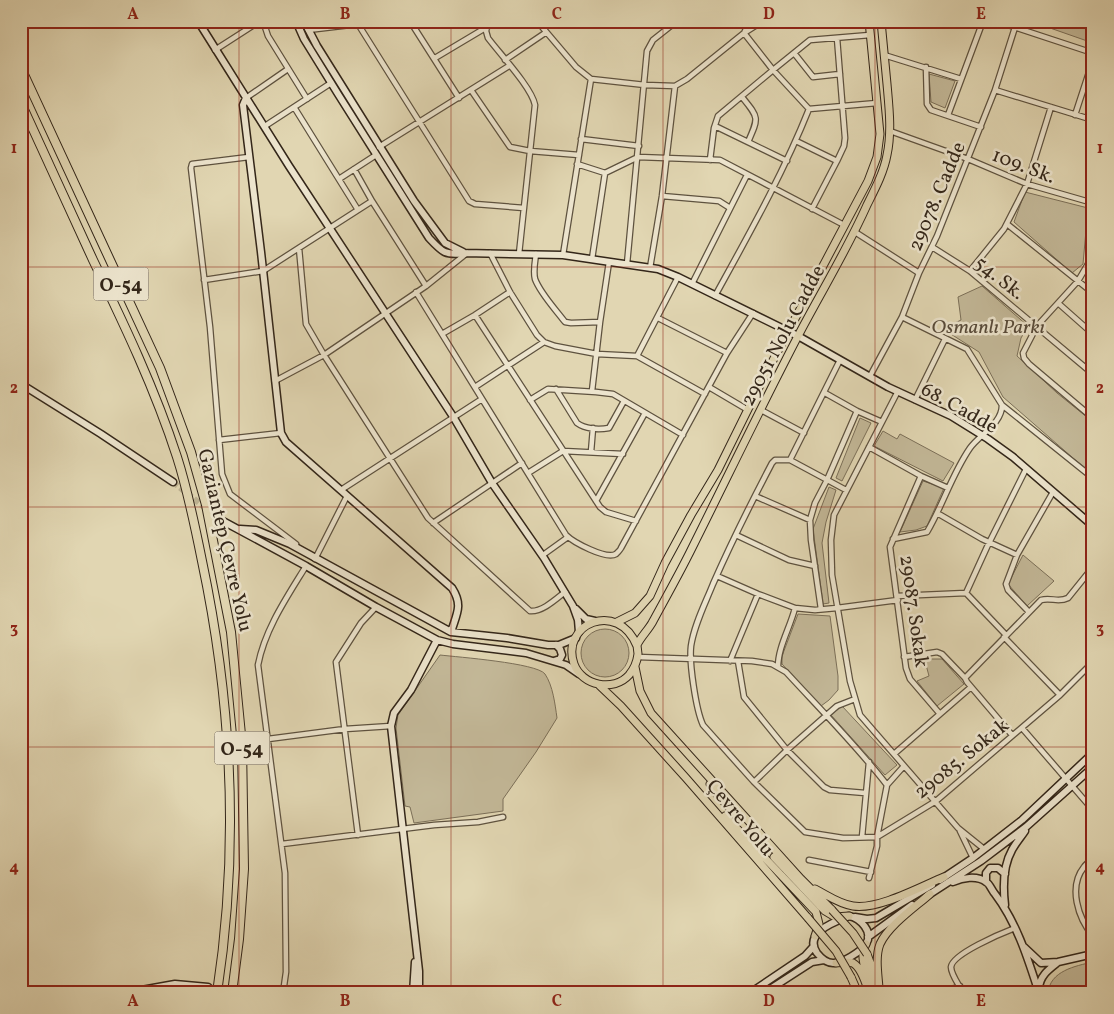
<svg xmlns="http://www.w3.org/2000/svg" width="1114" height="1014" font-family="Vollkorn,serif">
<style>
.green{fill:#c3b898;stroke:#7b6f58}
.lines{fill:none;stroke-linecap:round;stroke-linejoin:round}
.secondary-tunnel{stroke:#beb393;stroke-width:6;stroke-dasharray:6 3;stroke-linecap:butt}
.street-casing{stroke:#5e523f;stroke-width:7}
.secondary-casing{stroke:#332619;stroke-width:9}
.primary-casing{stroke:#332619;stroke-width:9}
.highway-casing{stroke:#332619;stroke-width:10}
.street{stroke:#ece4cd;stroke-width:4.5}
.secondary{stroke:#ece4cd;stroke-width:6}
.primary{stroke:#e1d6b2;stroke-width:7}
.highway{stroke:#e1d6b2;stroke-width:8}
.primary-bridge-casing{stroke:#332619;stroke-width:9;stroke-linecap:butt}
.primary-bridge{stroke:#e1d6b2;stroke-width:7}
.grid{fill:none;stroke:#8f2418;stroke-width:1;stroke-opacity:0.55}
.labels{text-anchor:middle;stroke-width:5;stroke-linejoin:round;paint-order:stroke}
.shield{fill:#ece4cd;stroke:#6a5f4f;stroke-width:1}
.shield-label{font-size:19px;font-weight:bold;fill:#332619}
.street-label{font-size:20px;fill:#332619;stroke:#ece4cd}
.park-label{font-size:20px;font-style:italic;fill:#574a39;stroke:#ece4cd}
.neatline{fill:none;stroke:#8f2418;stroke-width:2}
.grid-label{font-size:16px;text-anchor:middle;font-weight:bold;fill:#8f2418}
</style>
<rect width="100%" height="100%" fill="#e1d6b2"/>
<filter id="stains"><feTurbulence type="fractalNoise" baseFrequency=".004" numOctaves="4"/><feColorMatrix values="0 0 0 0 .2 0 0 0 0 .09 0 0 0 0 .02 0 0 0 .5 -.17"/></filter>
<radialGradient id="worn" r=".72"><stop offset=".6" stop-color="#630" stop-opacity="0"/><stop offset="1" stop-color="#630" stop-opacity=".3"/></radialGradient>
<path class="green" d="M1030,21h53l10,4v18z
M929,74l26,7 -10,27 -14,-6z
M1025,192l63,16 -5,56 -11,9 -58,-51z
M982,286l46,40 -7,12 -4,18 40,37 36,29v52l-20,-16 -70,-61 -24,-45 -36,-23 18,-9 -3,-23z
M860,418l11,5 -29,58 -6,-3z
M883,431l14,8 3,-5 54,29 -11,18 -69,-35z
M923,481l21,7 -17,38 -11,4 -16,2z
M829,487l7,3 -10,32 -4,21 7,60 -6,1 -10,-75z
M1023,555l31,26 -27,25 -19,-22z
M798,614l32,2 8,60v14l-9,10 -8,6 -39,-42v-8z
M581 653a24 24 0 1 1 48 0a24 24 0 1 1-48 0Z
M440,655c17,2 97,8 105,19 8,12 10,30 12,44l-21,34 -33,47v12l-89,12 -4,-16 -5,-1 -9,-78 2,-13z
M929,659h13l22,25 -27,22 -20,-25 12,-5 -4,-15z
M842,706l55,59 -12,10 -54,-60z
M1093,962v31h-45c2,-22 27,-27 45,-31z"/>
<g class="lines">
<path class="secondary-tunnel" d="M173,482l46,37
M208,987l29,2"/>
<g class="street-casing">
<path id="street" d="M263,21l5,15 39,63
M410,21l49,77
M487,21l3,4 -3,2 -1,4 2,7c12,16 44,50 47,67l-16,149
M537,21l39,46 15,12 54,6 30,1 12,-7 57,-46 19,-12
M996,21l97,32
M358,24l111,177 6,3 49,4
M308,30l76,-9
M745,31l8,-10
M744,33l29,37 37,-30 60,-5
M215,50l45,-29
M794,53l19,24 27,-3
M884,55l77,24
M435,58l52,-31
M505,60l40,-27
M926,67l1,37 4,6 50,17
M471,90l39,57 20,4 49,4
M995,90l98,30
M742,97c17,21 17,20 6,45
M246,98l42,-29
M294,107l64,103
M948,115l35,-94
M1075,115l18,-55
M265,126l66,-43
M715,126l72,35
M890,131l78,28 59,25 66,19v44l-5,17 -10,17 -41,45 -14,27 1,5 5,6 64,54
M581,139l58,7
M796,141l41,20 -25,48
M379,147l130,-81
M249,157l-57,7 -1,4 19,159 12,147 8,20 66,50
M710,160l4,-32 4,-12 55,-46 36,39
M837,161l7,-15 1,-8 -8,-100
M577,164l28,9 33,-16 82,3 124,65
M354,169l18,32
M339,179l37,-24
M662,196l57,5 11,7
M1007,224l86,69
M855,232l64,41
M932,247l38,24 123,103
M299,248l7,76 18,31 104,163 102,93c12,1 25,-11 35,-19
M490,253l20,39 27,43 7,7 11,4 42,8 40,2 68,38
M536,254c-1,8 -3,17 -1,25 5,14 21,31 30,43l6,1 29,-1
M563,255l28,-176
M592,259l13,-86
M627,264l20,-213 6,-11 24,-19
M650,268l12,-72 13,-110
M970,271l34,-42 23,-45 24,-77
M204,280l59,-9 109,-70 54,85
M692,284l55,-109
M416,292l150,243c7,7 40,25 50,19 1,-1 5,-5 5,-6l106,-195 26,-40
M715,296c34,-62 68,-122 94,-187l68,-6
M1058,303l35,31
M475,315l125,192 6,5 30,9
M658,318l69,35
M442,334l33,-19 35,-23
M637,356l41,-79
M840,360l-50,100 56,30
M870,376l32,-59 17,-44 18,-37 58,-146 22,-69
M275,381l49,-26 102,-69 41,-33
M475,387l69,-45
M709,387l39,23
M556,389l21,34c8,6 21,7 32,5l15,-27
M592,391l8,-69 9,-60
M898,391l-64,124 -3,25 1,35 18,106 10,34 98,113 26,21
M825,393l32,18 25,11
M530,400l18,-11 48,3 17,2 70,41
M915,400l30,-61
M1002,405l91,73
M761,410l43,23
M219,440l62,-7
M869,447l52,29 27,12
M591,452l2,-24
M790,460h-15l-3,3c-21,40 -41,80 -59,121 -8,20 -19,41 -22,62 -2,17 5,64 12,79l51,57 51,50 38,6 34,-1 59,-36 124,-106 33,-33
M528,473l35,-22 60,3
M921,476l-31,71 16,121 4,11 30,35
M341,490l141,-91
M755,496l55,24
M596,501l49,-88
M937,513l45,26 35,16
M433,523l89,-60
M736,535l53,25 26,6
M893,539l34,-7c16,-27 25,-58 43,-84 10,-14 32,-24 32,-43l-35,-56 -65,-32
M543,555l25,-18
M314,558l1,1 32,-63
M717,576l41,18 37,14 20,2 22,-2 61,-8
M966,593l40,42
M897,596l69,-3 21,-46 39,-78
M821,609l-10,-69 -1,-20 5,-17 12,-23 30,-69
M1029,612l-21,-22 -2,-6 11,-29 36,-63
M1004,637l56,58
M638,657l114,4 20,3 14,8c34,37 70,73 101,113
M904,657l33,-5 5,2 23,24 2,4 45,53
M730,661l28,-67
M738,661l6,36 43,53 37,37 6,3 35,3
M778,667c0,-20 12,-39 17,-59
M965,678l76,-78c10,-3 17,3 27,-2l25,-31
M1022,728l71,82
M268,739l77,-10 46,-3
M894,754l77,-67
M754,782l33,-32 50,-44 18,-7
M960,831l13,27
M358,835l-22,-173 25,-39 15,-16
M862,837l7,-75
M282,844l152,-19 44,-3 25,-5
M1093,859c-3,2 -7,5 -9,8 -16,20 -6,51 9,69
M809,860l62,12
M869,878l8,-32v-9l10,-52 17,-19
M283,993l3,-21 -1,-99 -27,-208c7,-36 29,-68 48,-99
M940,993l20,-7
M963,993c-3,-7 -12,-18 -12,-26 1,-13 51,-34 64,-39"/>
</g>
<g class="secondary-casing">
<path id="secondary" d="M198,21l91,145 165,252 38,65 52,75 29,48 5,14 1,12
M296,21l8,18 34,55 91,144c13,14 16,18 36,15l98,2 95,14 20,8 120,59 90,51 63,29 37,23 25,18 80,69
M304,21l13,25 97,155 31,42 18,9
M246,98l-3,7 18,147 20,181 5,9 166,146c11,17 5,25 -1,44
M21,384l80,50 72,48
M219,519l87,47 70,41 61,33 16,4 73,9 40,12 13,9
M240,529l16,1 34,14 161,88 56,6 41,7h11l17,-7
M576,609l10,10 9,2
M554,661l6,-2 2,-4 -2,-6 -4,-4
M940,880l33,-22 49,-38 71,-67
M953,882c9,-4 24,-7 33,0 4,2 6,9 9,12 22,29 33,65 44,99
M986,882v-9l4,-5h8l7,6
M927,896l54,-35 45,-34 67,-60
M1005,905c-2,-17 -2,-39 7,-55 3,-6 9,-13 13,-19
M849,916c11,2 25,16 17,28 -4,7 -25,20 -33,19 -7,0 -12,-5 -16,-10 -14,-20 17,-31 32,-37z
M855,917l12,2 9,-1 56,-33
M868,937l44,-32
M1024,947l17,16 17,-1 35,-8
M1039,988c1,-12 9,-18 18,-25
M241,990l26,3
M125,993l50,-9 33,3
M413,993l2,-31
M419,993v-22l-28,-245 3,-13 17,-23 26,-50
M750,993l55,-37 9,-10
M764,993l48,-31 12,-2"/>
</g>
<g class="primary-casing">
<path id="primary" d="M617,622l18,-9 15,-17 15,-33 26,-48 27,-45 44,-89 106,-200 9,-24 3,-23 -11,-113
M637,646c-19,-47 -77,-22 -63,18 8,22 40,28 55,11 5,-6 8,-13 9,-21 0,-1 -1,-8 -1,-9 3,-7 11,-15 15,-22 13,-24 26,-47 38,-71 36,-72 71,-145 108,-216 23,-44 49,-86 69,-131 8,-16 17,-33 20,-50 5,-23 2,-48 0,-71 -2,-21 -4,-42 -6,-63
M635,667l5,24 11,22 150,166 31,31
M599,685l22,21 65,72 122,140
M710,784l4,7 21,23
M725,816l91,96 3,12 -4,12
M774,857l51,54 10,6 14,-1
M815,889c12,6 24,15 38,17 25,4 67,-19 91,-29
M866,944c-9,15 4,34 9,49
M867,954l14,39
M836,963c5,0 13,-2 17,0 9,5 13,21 16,30
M851,977l7,16
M879,988c-1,-14 -4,-31 1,-44 9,-19 34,-36 50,-50"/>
</g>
<g class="highway-casing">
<path id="highway" d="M21,68l139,300 31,84 15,53 25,127 11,113 2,124 -5,70 -7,54
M21,103c24,52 48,105 72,157 31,64 62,129 84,197 11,34 18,69 25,104 30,142 37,289 15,432"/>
</g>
<use href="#street" class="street"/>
<use href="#secondary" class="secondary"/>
<use href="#primary" class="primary"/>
<use href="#highway" class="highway"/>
<g class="primary-bridge-casing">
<path id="primary-bridge" d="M832,910l21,23 14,21
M808,918l28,33 15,26"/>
</g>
<use href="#primary-bridge" class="primary-bridge"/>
</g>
<path class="grid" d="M239,21v972M451,21v972M663,21v972M875,21v972M21,267h1072M21,507h1072M21,747h1072"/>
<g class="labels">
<g class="shield">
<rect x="93.5" y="267.5" width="55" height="33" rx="4"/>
<rect x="214.5" y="731.5" width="55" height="33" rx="4"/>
</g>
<g class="shield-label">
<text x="121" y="291">O-54</text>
<text x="242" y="755">O-54</text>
</g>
<g class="street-label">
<text transform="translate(1024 165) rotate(21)" y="7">109. Sk.</text>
<text transform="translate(936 196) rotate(-67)" y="7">29078. Cadde</text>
<text transform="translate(1000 277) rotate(38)" y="7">54. Sk.</text>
<text transform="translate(782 335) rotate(-62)" y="7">29051 Nolu Cadde</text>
<text transform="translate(960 407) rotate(29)" y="7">68. Cadde</text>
<text transform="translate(226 540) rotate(77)" y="7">Gaziantep Çevre Yolu</text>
<text transform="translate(915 611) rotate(82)" y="7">29087. Sokak</text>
<text transform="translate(961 758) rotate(-39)" y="7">29085. Sokak</text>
<text transform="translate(741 817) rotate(50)" y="7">Çevre Yolu</text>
</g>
<g class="park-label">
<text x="988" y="333">Osmanlı Parkı</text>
</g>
</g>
<rect width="1114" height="1014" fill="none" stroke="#e1d6b2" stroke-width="55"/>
<rect x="28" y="28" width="1058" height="958" class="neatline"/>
<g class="grid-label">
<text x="133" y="19">A</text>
<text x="345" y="19">B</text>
<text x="557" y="19">C</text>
<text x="769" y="19">D</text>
<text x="981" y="19">E</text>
<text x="14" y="153">1</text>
<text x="1100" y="153">1</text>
<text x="14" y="393">2</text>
<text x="1100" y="393">2</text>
<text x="14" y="633">3</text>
<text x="1100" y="633">3</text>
<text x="14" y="872">4</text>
<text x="1100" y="872">4</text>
<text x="133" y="1006">A</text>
<text x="345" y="1006">B</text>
<text x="557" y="1006">C</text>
<text x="769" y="1006">D</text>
<text x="981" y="1006">E</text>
</g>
<rect width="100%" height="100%" filter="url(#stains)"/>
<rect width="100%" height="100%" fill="url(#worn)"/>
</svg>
